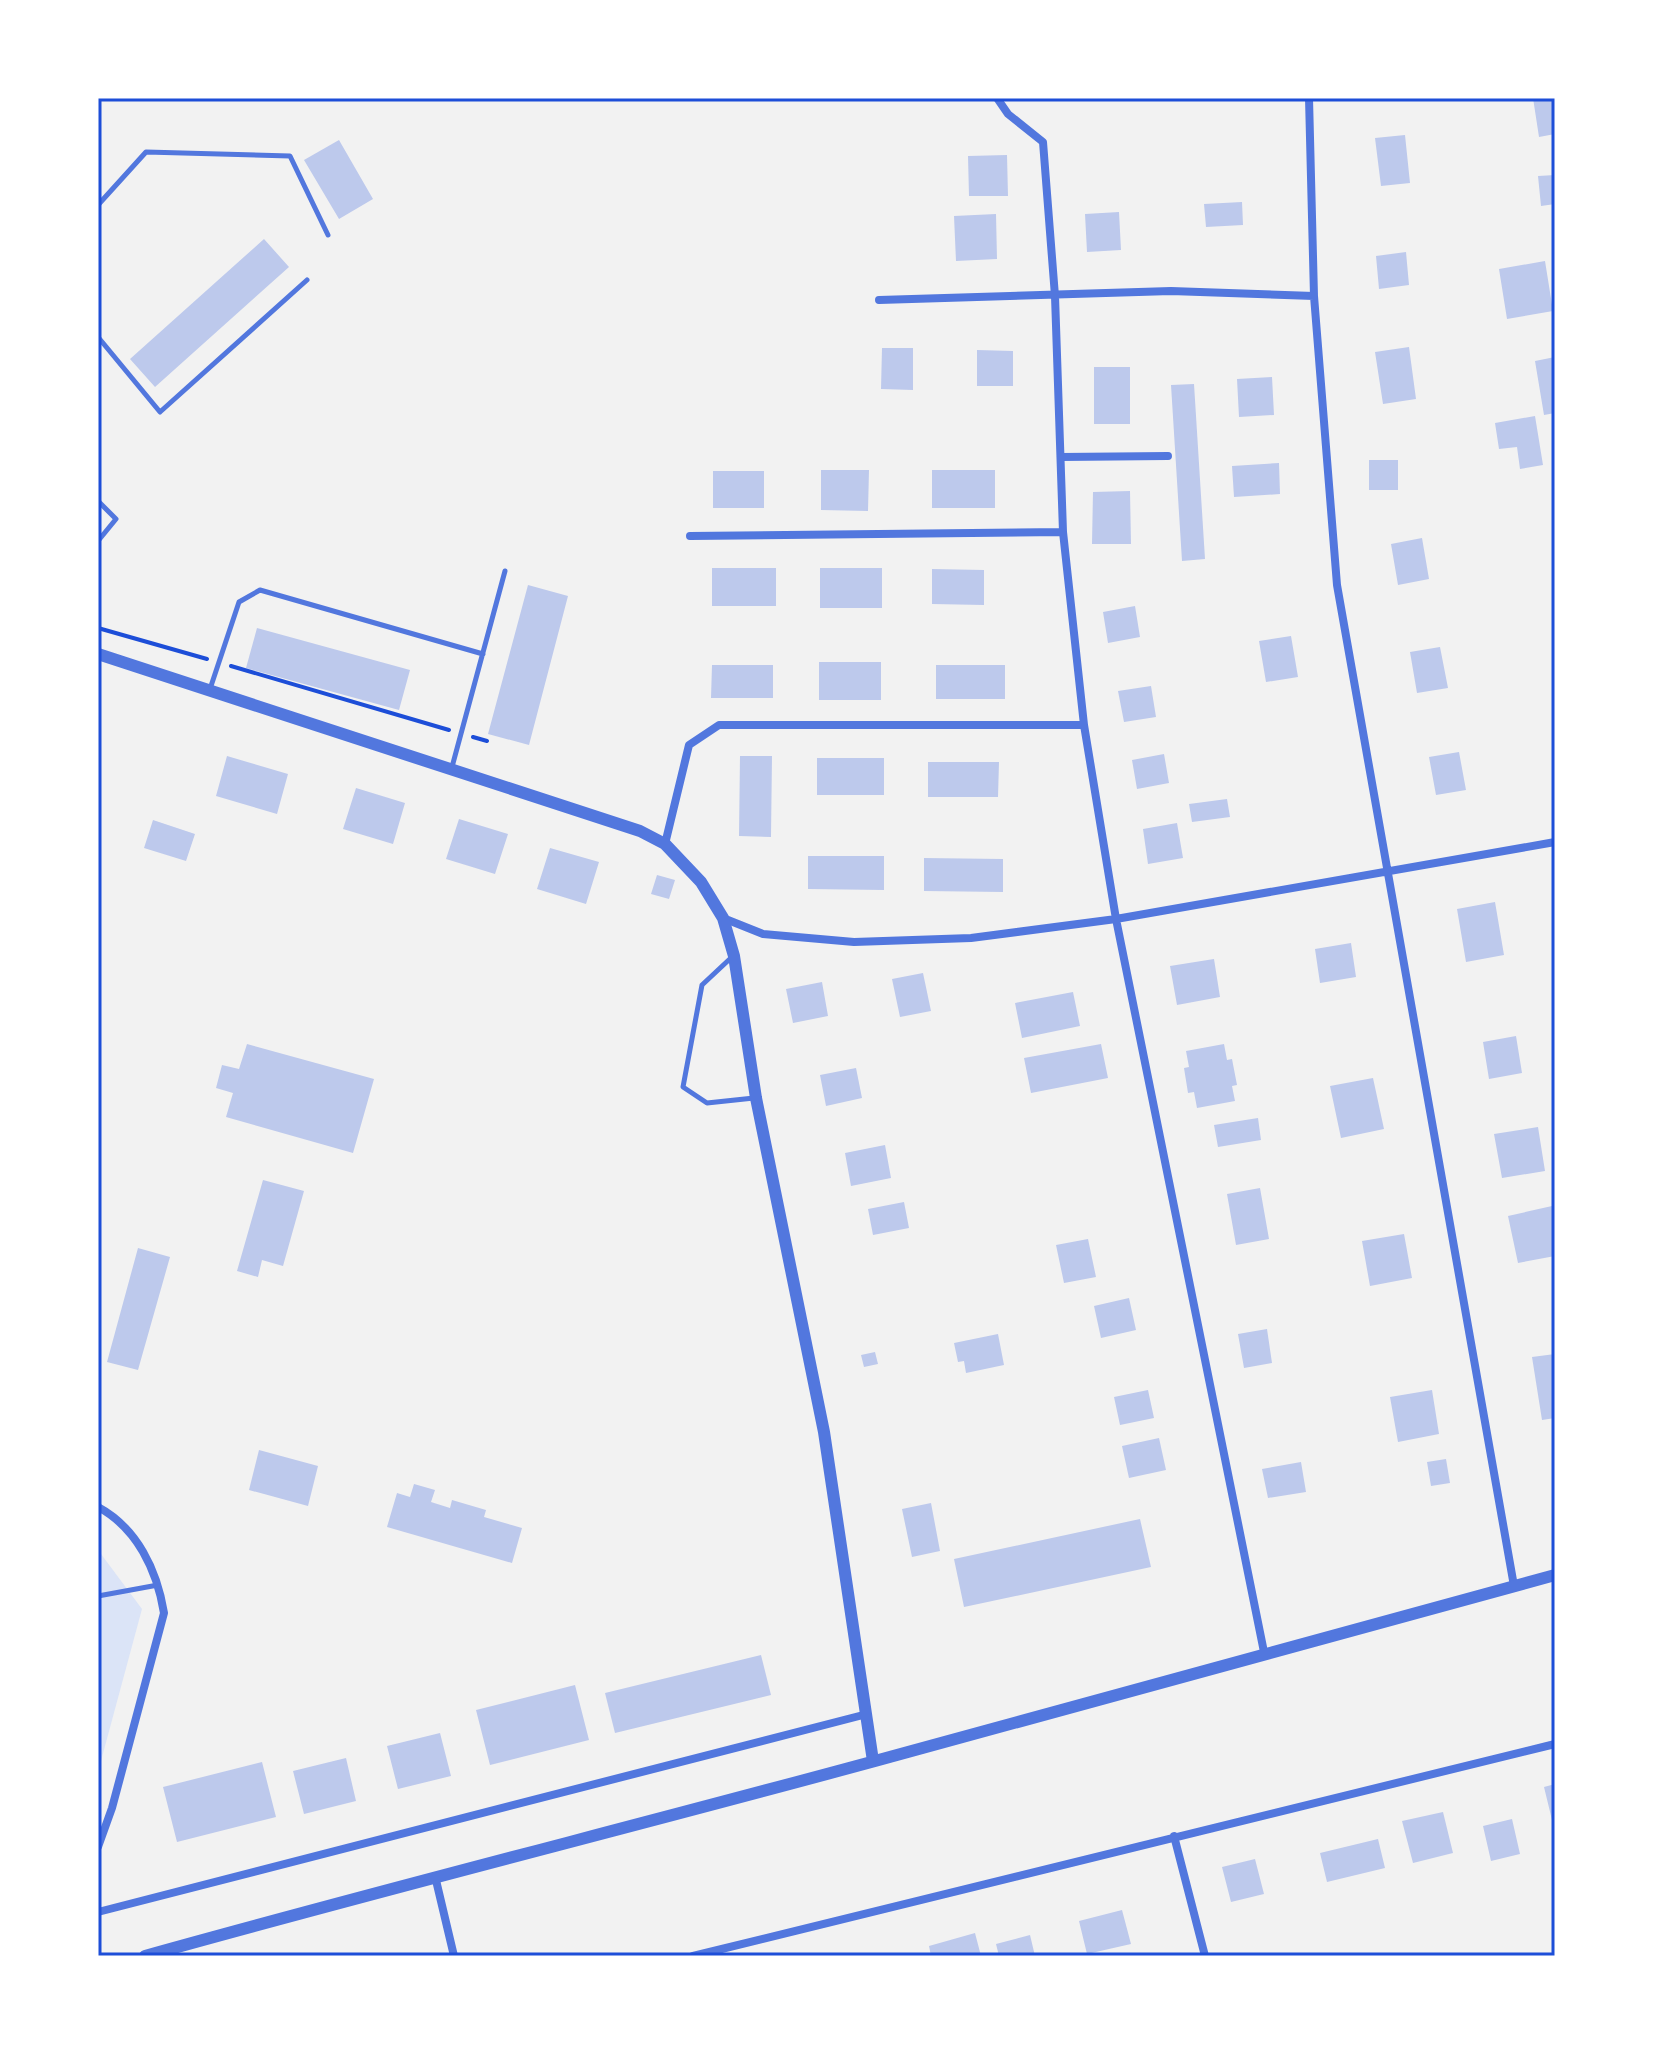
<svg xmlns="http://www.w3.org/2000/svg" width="1653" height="2054" font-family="'Open Sans',sans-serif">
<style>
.green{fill:#dbe4f7}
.building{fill:#bdc9ec}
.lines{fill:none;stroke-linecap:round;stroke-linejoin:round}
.path{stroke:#1d4ed8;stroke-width:4}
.service{stroke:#5277de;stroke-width:5}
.minor{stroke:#5277de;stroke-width:8}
.tertiary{stroke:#5277de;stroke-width:12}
.neatline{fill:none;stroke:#1d4ed8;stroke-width:3}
</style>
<rect width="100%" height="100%" fill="#f2f2f2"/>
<path class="green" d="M98,1550l44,59 -44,163z"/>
<path class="building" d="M1533,98h22v36l-16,3z
M1405,135l5,48 -29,3 -6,-48z
M339,140l34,59 -34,20 -35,-59z
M1007,155l1,41h-39l-1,-40z
M1555,175v29l-14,2 -3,-30z
M1242,202l1,23 -37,2 -2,-23z
M1119,212l2,38 -34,2 -2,-38z
M996,214l1,45 -41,2 -2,-45z
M264,239l25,28 -134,120 -25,-28z
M1406,252l3,33 -30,4 -3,-33z
M1545,261l8,50 -46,8 -8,-50z
M1409,347l7,52 -33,5 -8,-52z
M882,348h31v42l-32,-1z
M977,350l36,1v35h-36z
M1555,357v56l-11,2 -9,-54z
M1094,367h36v57h-36z
M1272,377l2,38 -35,2 -2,-38z
M1194,384l11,175 -23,2 -11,-176z
M1535,416l8,49 -23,4 -3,-22 -18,2 -4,-26z
M1369,460h29v30h-29z
M1279,463l1,31 -46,3 -2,-31z
M821,470h48l-1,41 -47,-1z
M932,470h63v38h-63z
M713,471h51v37h-51z
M1130,491l1,53h-39l1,-52z
M1422,538l7,41 -31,6 -7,-41z
M712,568h64v38h-64z
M820,568h62v40h-62z
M932,569l52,1v35l-52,-1z
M528,585l40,11 -39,149 -41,-11z
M1135,606l5,31 -32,6 -5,-31z
M257,628l153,42 -11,40 -153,-42z
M1291,636l7,41 -32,5 -7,-41z
M1440,647l8,41 -31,5 -7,-41z
M819,662h62v38h-62z
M712,665h61v33h-62z
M936,665h69v34h-69z
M1151,686l5,31 -32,5 -6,-31z
M1459,752l7,38 -30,5 -7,-38z
M1164,754l5,29 -32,6 -5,-29z
M227,756l61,18 -11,40 -61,-18z
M740,756h32l-1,81 -32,-1z
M817,758h67v37h-67z
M928,762h71l-1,35h-70z
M356,788l49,15 -12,41 -50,-15z
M1227,799l3,18 -38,5 -3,-18z
M459,819l49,15 -13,40 -49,-15z
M153,820l42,14 -9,27 -42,-13z
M1177,823l6,35 -35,6 -5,-35z
M550,848l49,14 -13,42 -49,-15z
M808,856h76v34l-76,-1z
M924,858l79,1v33l-79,-1z
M657,875l18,5 -6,19 -18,-5z
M1495,902l9,53 -38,7 -9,-53z
M1351,943l5,34 -36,6 -5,-34z
M1214,959l6,38 -43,8 -7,-39z
M923,973l8,38 -31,6 -8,-38z
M822,982l6,34 -35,7 -7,-34z
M1073,992l7,34 -58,12 -7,-35z
M1516,1036l6,37 -33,6 -6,-37z
M247,1044l127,35 -21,74 -127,-36 7,-24 -17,-5 6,-23 17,4z
M1101,1044l7,34 -77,15 -7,-35z
M1224,1044l3,16 5,-1 5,26 -5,1 3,15 -38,7 -3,-16 -6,1 -4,-25 5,-1 -3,-16z
M856,1068l6,30 -36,8 -6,-31z
M1373,1078l11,51 -43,9 -11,-52z
M1258,1118l3,22 -43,7 -4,-22z
M1538,1127l7,44 -43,7 -8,-44z
M885,1145l6,33 -40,8 -6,-33z
M263,1180l41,11 -21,75 -21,-6 -4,17 -21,-6z
M1260,1188l9,51 -33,6 -9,-51z
M904,1202l5,26 -36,7 -5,-26z
M1552,1206l3,14v36l-37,7 -10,-47z
M1404,1234l8,44 -42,8 -8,-45z
M1088,1239l8,38 -32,6 -8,-38z
M138,1248l32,9 -32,113 -31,-8z
M1129,1298l7,32 -35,8 -7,-32z
M1267,1329l5,34 -28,5 -6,-34z
M998,1334l6,31 -38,8 -2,-12 -6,1 -4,-19z
M875,1352l3,12 -14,3 -3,-12z
M1555,1354v64l-13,2 -10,-63z
M1148,1390l6,28 -34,7 -6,-28z
M1432,1390l7,44 -41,8 -8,-45z
M1159,1438l7,32 -37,8 -7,-32z
M259,1450l59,16 -10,40 -59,-16z
M1446,1459l4,24 -19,3 -4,-24z
M1301,1462l5,30 -38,6 -6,-29z
M414,1484l21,6 -4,12 19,6 2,-8 34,10 -2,7 38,11 -10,35 -125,-36 10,-34 13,4z
M931,1503l9,48 -28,6 -10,-48z
M1140,1519l11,48 -187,40 -10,-48z
M761,1655l10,40 -156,38 -10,-40z
M575,1685l14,55 -99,25 -14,-55z
M440,1733l11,43 -53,13 -11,-43z
M346,1758l10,43 -52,13 -11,-43z
M262,1762l14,55 -99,25 -14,-55z
M1555,1784v35l-3,1 -8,-33z
M1443,1812l10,41 -40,10 -11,-42z
M1512,1819l8,35 -29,7 -8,-35z
M1378,1839l7,29 -58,14 -7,-29z
M1255,1859l9,35 -33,8 -9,-35z
M1122,1910l9,34 -44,10 -8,-33z
M975,1933l6,23h-50l-2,-10z
M1030,1935l5,21h-36l-3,-12z"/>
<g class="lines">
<path class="path" d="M98,628l109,31
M231,666l218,64
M473,737l14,4"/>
<path class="service" d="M98,205l48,-53 144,4 38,79
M98,337l62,75 147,-132
M98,501l18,18 -18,22
M210,689l29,-87 21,-12 223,64
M452,767l53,-196
M733,956l-31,29 -19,102 24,16 47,-5
M98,1596l60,-11"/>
<path class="minor" d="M997,98l11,16 35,28 12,154 8,236 21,193 32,194 148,733
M1309,98l5,198 23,289 177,1001
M879,300l292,-9 143,5
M1061,457l107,-1
M690,536l373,-4
M665,844l24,-99 30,-20h365
M723,918l40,16 91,8 117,-4 145,-19 439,-77
M98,1507c39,21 59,63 66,106l-52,195 -14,39
M1174,1836l31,120
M435,1876l19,80
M98,1912l769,-198
M693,1956l862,-212"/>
<path class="tertiary" d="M98,654l542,177 25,13 36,38 22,36 11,38 22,142 68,334 49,329
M145,1956c243,-68 487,-129 730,-195 227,-62 453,-126 680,-186"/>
</g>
<rect width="1653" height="2054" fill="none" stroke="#ffffff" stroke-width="200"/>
<rect x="100" y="100" width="1453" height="1854" class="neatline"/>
</svg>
